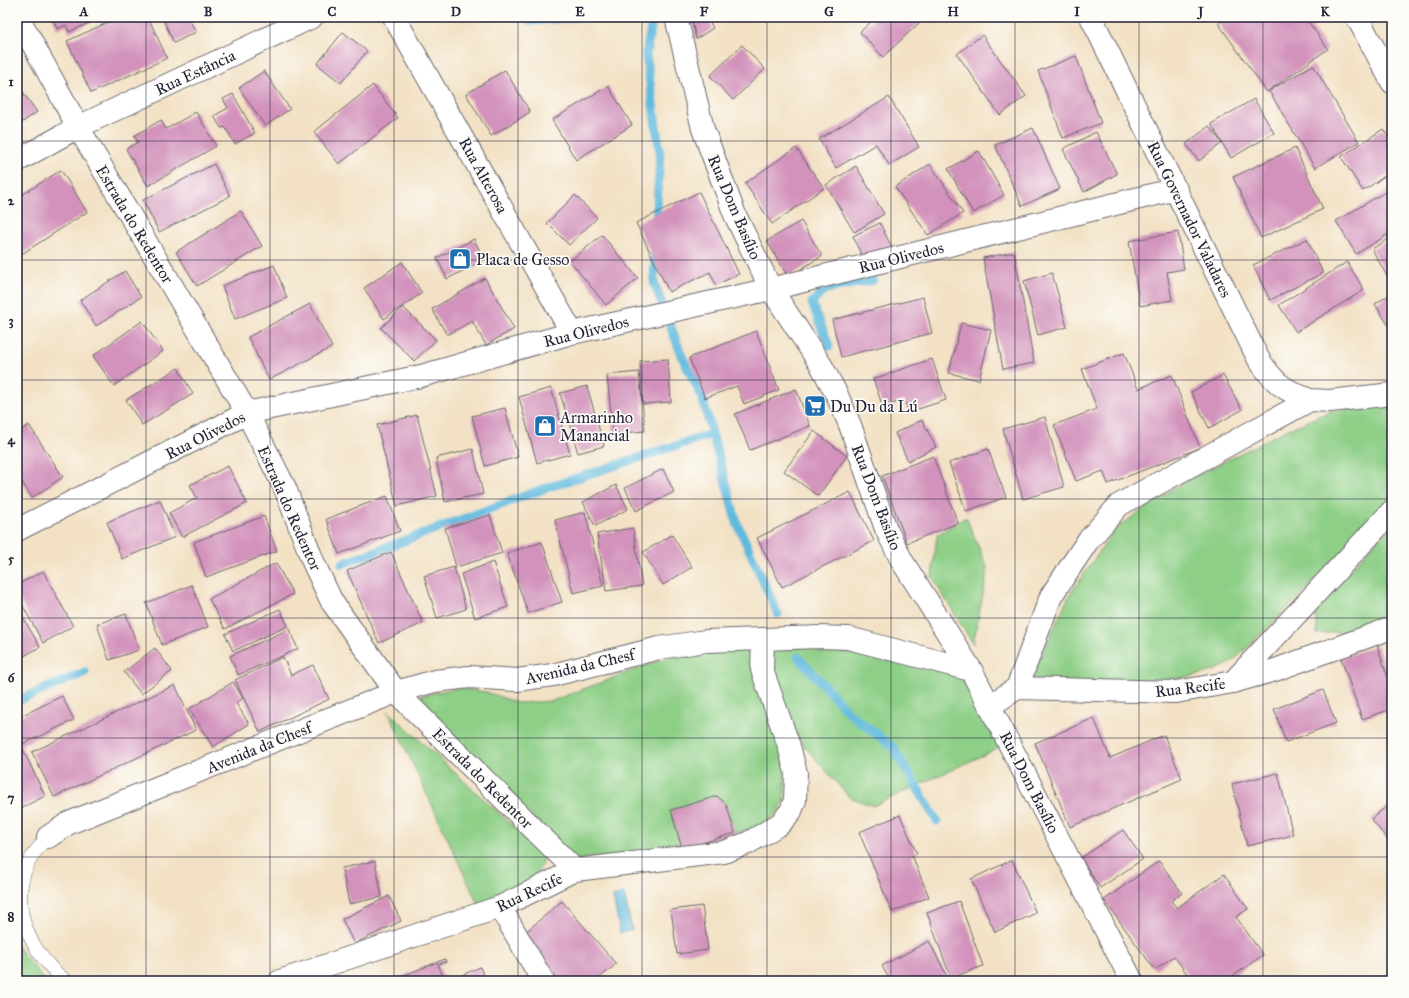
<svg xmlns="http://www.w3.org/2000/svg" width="1409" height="998" font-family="'IM FELL Great Primer',serif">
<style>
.green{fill:#8ecf87;stroke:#587861}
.water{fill:#61bade;stroke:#426e8c}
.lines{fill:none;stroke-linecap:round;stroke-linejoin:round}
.stream{stroke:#61bade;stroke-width:9}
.building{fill:#d292bb}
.lane-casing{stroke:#6b656b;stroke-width:14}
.street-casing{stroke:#6b656b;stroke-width:24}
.secondary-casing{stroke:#6b656b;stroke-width:24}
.lane{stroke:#fff;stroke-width:13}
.street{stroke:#fff;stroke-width:22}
.secondary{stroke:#fff;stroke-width:22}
.grid{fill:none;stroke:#22223b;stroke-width:1;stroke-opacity:0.55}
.labels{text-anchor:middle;stroke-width:3.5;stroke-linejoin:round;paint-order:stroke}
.street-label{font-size:16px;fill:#22223b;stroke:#fdfcf7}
.poi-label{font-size:16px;fill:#22223b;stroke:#fdfcf7;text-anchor:start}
.neatline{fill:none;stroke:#22223b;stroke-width:1.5}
.grid-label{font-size:13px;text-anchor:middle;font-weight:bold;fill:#22223b}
</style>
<rect width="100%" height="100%" fill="#fdfcf7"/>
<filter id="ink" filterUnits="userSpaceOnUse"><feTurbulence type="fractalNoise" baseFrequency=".025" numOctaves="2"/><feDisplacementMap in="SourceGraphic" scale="8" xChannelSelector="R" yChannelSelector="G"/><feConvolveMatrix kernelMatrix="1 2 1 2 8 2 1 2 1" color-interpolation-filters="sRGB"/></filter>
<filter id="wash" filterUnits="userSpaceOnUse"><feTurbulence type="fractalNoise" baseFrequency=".012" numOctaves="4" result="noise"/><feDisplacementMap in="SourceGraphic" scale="16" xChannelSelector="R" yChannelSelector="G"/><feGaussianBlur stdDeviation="0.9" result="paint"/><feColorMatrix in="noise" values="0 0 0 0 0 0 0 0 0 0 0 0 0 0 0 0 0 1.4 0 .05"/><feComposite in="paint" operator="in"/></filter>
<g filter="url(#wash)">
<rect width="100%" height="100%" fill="#f2e1c4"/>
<path class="green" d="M1392,404v96l-60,65 -100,97c-41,27 -153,21 -204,22l41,-88 46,-67 67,-46 102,-52 47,-20z
M966,517l22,53 -15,74 -41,-67 5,-42z
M1392,526v90l-42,15 -33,3 -2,-29z
M784,644l58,8 115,22 13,10 31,63 -128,59 -24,-9 -48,-55 -21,-41 -13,-35 3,-15z
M745,645l9,5 31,119v27l-4,12 -17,18 -29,7 -9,-29 -9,-8 -46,14 11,39 -106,11 -165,-162 45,-10 31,4 30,11 35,-2 111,-42z
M388,711l152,140c1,4 3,9 2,12 -6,22 -45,33 -64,41z
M17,946l25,32 5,3h-30z"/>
<path class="water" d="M624,894l8,36 -12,3 -7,-36z"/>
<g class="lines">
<path class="stream" d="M653,17l-7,37 14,100 -4,70
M530,21l47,-4
M655,251l-1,32 30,78 18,36 35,126 41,91
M829,346l-17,-43 13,-14 48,-9
M342,564l201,-75 169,-55
M798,657l51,56 44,34 44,74
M17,701l68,-29"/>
</g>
<g id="blocks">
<path class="building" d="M52,17h51l-34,15 -3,-7 -9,4z
M120,17h28l19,41 -76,35 -24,-52z
M162,17h26l8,15 -22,11z
M691,17h16l6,11 -17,11z
M876,17h37l6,6 -36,34 -23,-25z
M1227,17h78l23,32 -61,43 -49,-69z
M343,32l24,19 -26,32 -24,-19z
M982,35l44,61 -26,19 -43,-61z
M742,45l23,24 -32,31 -23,-24z
M1076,56l25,67 -38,15 -25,-67z
M1313,65l46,77 -44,26 -46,-77z
M505,70l25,42 -39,24 -25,-42z
M264,71l26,38 -25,17 -26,-38z
M17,84l20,28 -20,14z
M373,85l25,33 -59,46 -25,-32z
M608,86l24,39 -56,35 -24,-40z
M233,94l22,39 -20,11 -10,-17 -4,1 -7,-12 14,-8 -5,-9z
M889,97l30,50 -30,18 -13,-21 -40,24 -17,-29z
M1254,99l20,34 -43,25 -20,-34z
M196,112l20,34 -68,40 -22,-37 12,-7 -4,-6 27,-16 5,9z
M1209,126l13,17 -23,18 -13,-17z
M1033,128l27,61 -38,17 -27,-61z
M1383,129l9,13v29l-29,20 -22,-34z
M1096,132l21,42 -33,18 -21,-43z
M796,148l28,40 -52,36 -27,-41z
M1295,148l28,61 -62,29 -28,-61z
M979,151l25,44 -31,18 -25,-44z
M214,164l16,32 -71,36 -16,-32z
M930,164l33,49 -35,22 -33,-48z
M856,166l28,48 -30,18 -28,-47z
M61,170l26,42 -70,45v-59z
M1392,188v44l-36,22 -20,-33z
M699,192l40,82 -23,11 -6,-13 -41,20 -33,-69z
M575,195l22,23 -28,27 -22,-22z
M241,211l21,35 -65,40 -21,-34z
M801,221l21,35 -34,21 -21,-36z
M880,223l12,25 -28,13 -11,-25z
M1178,232l6,37 -17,3 5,28 -32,6 -11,-65z
M602,235l36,43 -32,27 -36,-44z
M1392,237v38l-4,3 -16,-29z
M474,239l10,21 -37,19 -10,-21z
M1307,239l16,34 -53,27 -17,-35z
M1014,252l20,111 -31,6 -20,-111z
M402,262l20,31 -38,26 -20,-31z
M1347,262l17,28 -68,42 -17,-27z
M274,265l13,33 -52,21 -13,-33z
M125,271l16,26 -45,29 -16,-26z
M1052,273l15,54 -29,8 -14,-54z
M485,278l29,51 -28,16 -14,-24 -25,14 -15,-26z
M1392,293v38l-17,-27z
M923,297l9,36 -91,24 -9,-37z
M310,304l22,43 -63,33 -21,-43z
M403,307l33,33 -22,21 -33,-33z
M142,321l21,30 -49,35 -21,-30z
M961,323l30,7 -12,50 -30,-7z
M756,331l23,59 -35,14 -7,-18 -32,12 -16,-40z
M1124,353l14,36 34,-14 28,73 -92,36 -5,-13 -27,10 -22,-56 43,-16 -15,-40z
M668,359l3,43 -28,2 -3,-43z
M932,359l14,41 -37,12 -5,-12 -21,7 -10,-28z
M178,368l15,26 -51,31 -16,-25z
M639,372l6,59 -32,3 -6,-59z
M1223,375l19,35 -33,18 -18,-36z
M587,386l17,60 -26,7 -18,-60z
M551,388l19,66 -33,9 -18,-66z
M796,389l14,37 -60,24 -15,-36z
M505,408l13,49 -33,9 -13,-50z
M417,415l20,81 -40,10 -20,-81z
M1045,417l19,70 -41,12 -20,-70z
M922,420l14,27 -28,14 -13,-28z
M29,425l34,52 -31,21 -15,-24v-41z
M814,431l33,25 -29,40 -34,-25z
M473,449l10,45 -38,8 -9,-44z
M988,449l18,48 -40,14 -17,-48z
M933,456l25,67 -51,20 -25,-67z
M228,466l19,37 -65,34 -13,-24 28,-15 -7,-13z
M663,469l11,23 -38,19 -11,-23z
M616,485l12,24 -33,17 -12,-24z
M850,492l24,49 -92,46 -25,-49z
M387,496l13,35 -61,23 -13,-35z
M160,500l15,37 -53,22 -15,-37z
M585,512l18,74 -30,7 -18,-73z
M490,515l12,38 -46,14 -11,-39z
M264,516l13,35 -71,26 -12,-35z
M633,528l9,58 -36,5 -9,-57z
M672,535l20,32 -29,18 -20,-33z
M542,542l20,60 -34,11 -21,-60z
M391,552l32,71 -44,20 -32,-72z
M493,562l15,45 -33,11 -14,-44z
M276,563l17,31 -68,35 -16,-30z
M454,567l12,42 -29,9 -13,-42z
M43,571l30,55 -30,17 -26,-48v-10z
M192,585l16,42 -46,18 -16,-42z
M17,607l23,40 -23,13z
M280,609l8,17 -55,25 -8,-17z
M126,614l13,36 -30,10 -12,-36z
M289,629l9,20 -60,26 -8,-19z
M1377,645l15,45v19l-30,10 -21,-61z
M155,648l17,23 -31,23 -17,-22z
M283,657l8,18 22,-10 16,34 -69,33 -25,-52z
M233,682l10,16 -7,5 13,21 -36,23 -24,-38z
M175,685l21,45 -142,67 -22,-45z
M1323,690l13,33 -50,19 -12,-33z
M62,696l12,24 -53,25 24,51 -28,14v-92z
M1094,718l16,40 54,-23 18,44 -112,48 -35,-84z
M1278,773l15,62 -46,11 -15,-62z
M717,796l9,8 9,29 -53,16 -11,-39z
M1392,802v43l-21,-26z
M900,815l17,39 -5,2 17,41 -37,15 -33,-80z
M1123,830l20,29 -43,29 -19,-30z
M1012,860l24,53 -41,19 -24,-53z
M375,861l7,36 -33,7 -7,-36z
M1159,861l23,32 -11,8 6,7 47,-34 24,35 -12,8 27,38 -37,26h-34l-18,-25 -19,14 -51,-70z
M389,896l12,25 -47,23 -12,-25z
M562,901l54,63 -20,17h-37l-38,-45z
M959,901l24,65 -32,12 -24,-65z
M702,906l6,44 -31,4 -6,-44z
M929,941l18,35 -9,5h-48l-8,-15z
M445,959l1,3 -8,2 7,17h-56z
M480,967l6,14h-37z"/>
</g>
</g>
<g filter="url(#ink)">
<use href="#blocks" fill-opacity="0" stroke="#6b656b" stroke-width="1"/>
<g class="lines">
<g class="lane-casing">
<path id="lane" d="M48,837c-47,45 -29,107 18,144"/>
</g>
<g class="street-casing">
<path id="street" d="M18,17l60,110 169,286 38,75 29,76 18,38 64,90 179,178
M394,17l178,316
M1091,17l167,341c15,24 25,32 52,42
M1357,17l35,65
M17,161l61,-34 234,-110
M17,530l230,-117 174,-37 151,-43 199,-44 405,-100
M1233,682l159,-171
M1017,688l34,-92 36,-54 32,-37 191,-105 20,1 62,-7
M990,706l27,-18 159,4 57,-10 42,-12 111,-40
M48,837l21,-14 327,-131 39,-11 34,-4 48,3 36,-5 106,-27 47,-7 57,-2 56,-2 29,1 123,32
M500,907l43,74
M280,981l220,-74 75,-37 149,-18 24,-9 32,-19 11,-13 4,-11 1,-27 -7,-27 -27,-76 1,-31"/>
</g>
<g class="secondary-casing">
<path id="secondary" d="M676,17l27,112 32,86 36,74 50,76 16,30 13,30 36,104 16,32 69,109 161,311"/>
</g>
<use href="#lane" class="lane"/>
<use href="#street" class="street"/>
<use href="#secondary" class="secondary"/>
</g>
</g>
<path class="grid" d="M146,17v964M270,17v964M394,17v964M518,17v964M642,17v964M767,17v964M891,17v964M1015,17v964M1139,17v964M1263,17v964M17,141h1375M17,260h1375M17,380h1375M17,499h1375M17,618h1375M17,738h1375M17,857h1375"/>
<defs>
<g id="shop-square" transform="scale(1.15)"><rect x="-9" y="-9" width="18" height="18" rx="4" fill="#1f6fb2" stroke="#fdfcf7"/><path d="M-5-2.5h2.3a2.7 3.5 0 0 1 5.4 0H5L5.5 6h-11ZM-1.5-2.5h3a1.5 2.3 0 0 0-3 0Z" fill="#fff"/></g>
<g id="supermarket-square" transform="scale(1.15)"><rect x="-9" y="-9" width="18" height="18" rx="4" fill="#1f6fb2" stroke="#fdfcf7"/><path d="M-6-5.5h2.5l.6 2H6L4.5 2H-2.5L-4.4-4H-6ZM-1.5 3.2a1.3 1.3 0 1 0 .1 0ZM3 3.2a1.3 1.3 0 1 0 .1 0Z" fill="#fff"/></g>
</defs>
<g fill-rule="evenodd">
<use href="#shop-square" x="460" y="259"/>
<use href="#supermarket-square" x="815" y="406"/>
<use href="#shop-square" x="545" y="426"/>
</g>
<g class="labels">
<g class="street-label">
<text transform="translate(195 72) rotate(-25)" y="6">Rua Estância</text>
<text transform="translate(484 175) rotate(61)" y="6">Rua Alterosa</text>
<text transform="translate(735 207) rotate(67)" y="6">Rua Dom Basílio</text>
<text transform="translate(1190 219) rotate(64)" y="6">Rua Governador Valadares</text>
<text transform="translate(135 224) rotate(59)" y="6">Estrada do Redentor</text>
<text transform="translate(901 257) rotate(-14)" y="6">Rua Olivedos</text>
<text transform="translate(586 331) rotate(-14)" y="6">Rua Olivedos</text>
<text transform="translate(205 435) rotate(-27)" y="6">Rua Olivedos</text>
<text transform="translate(877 497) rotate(69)" y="6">Rua Dom Basílio</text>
<text transform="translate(290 508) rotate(66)" y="6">Estrada do Redentor</text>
<text transform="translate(580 666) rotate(-13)" y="6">Avenida da Chesf</text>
<text transform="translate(1190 687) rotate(-7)" y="6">Rua Recife</text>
<text transform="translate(259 747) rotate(-22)" y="6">Avenida da Chesf</text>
<text transform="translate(483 778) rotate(45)" y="6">Estrada do Redentor</text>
<text transform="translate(1030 782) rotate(63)" y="6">Rua Dom Basílio</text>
<text transform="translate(529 892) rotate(-25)" y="6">Rua Recife</text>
</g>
<g class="poi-label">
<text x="476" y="265">Placa de Gesso</text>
<text x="830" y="412">Du Du da Lú</text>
<text x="560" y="423">Armarinho<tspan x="560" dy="18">Manancial</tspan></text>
</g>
</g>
<rect width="1409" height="998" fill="none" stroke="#fdfcf7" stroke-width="44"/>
<rect x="22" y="22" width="1365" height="954" class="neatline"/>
<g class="grid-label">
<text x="84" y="16">A</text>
<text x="208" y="16">B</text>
<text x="332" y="16">C</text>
<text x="456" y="16">D</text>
<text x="580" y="16">E</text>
<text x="704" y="16">F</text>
<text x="829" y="16">G</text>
<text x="953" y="16">H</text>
<text x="1077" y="16">I</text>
<text x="1201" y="16">J</text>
<text x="1325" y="16">K</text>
<text x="11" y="86">1</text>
<text x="11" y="205">2</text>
<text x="11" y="325">3</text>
<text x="11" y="444">4</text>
<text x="11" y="563">5</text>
<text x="11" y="682">6</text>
<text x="11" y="802">7</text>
<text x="11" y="921">8</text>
</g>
</svg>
